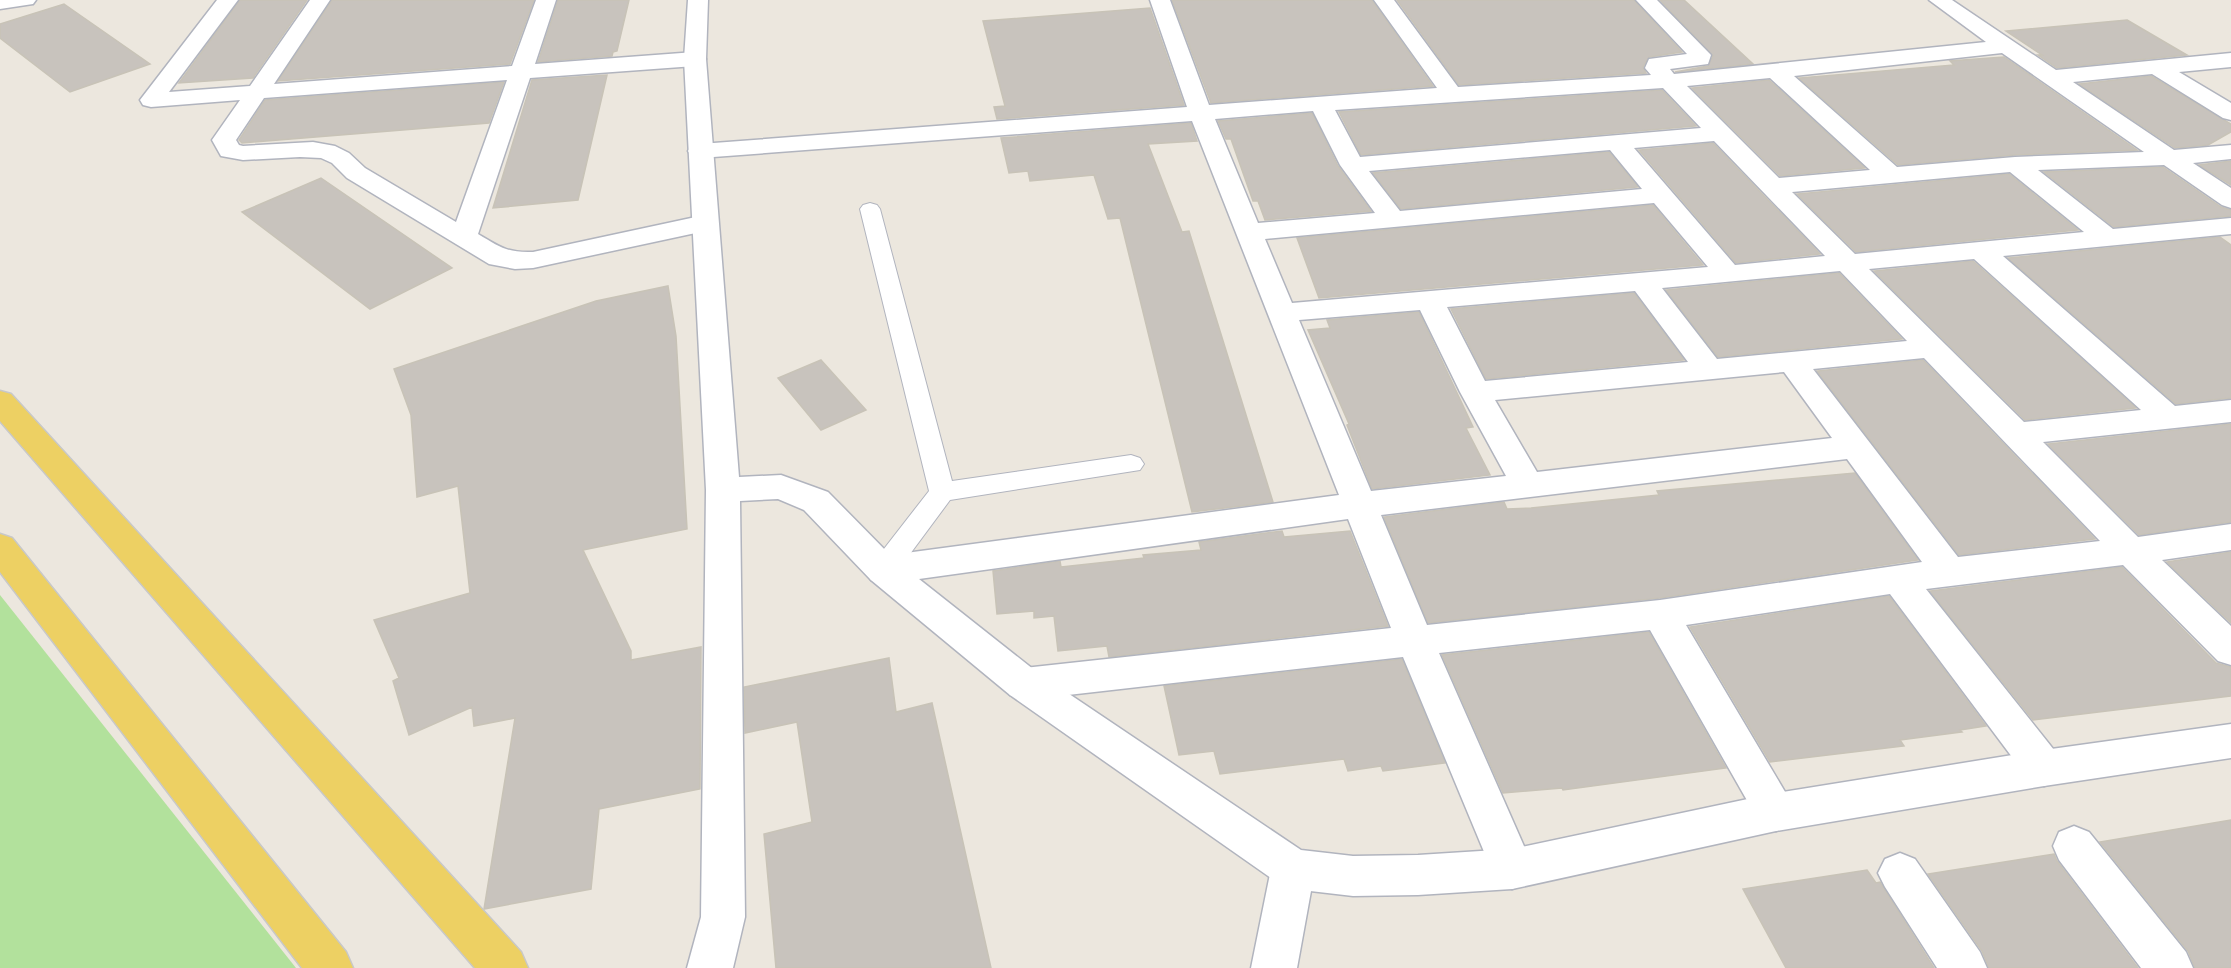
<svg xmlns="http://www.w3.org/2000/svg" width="2231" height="968" font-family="'Golos Text',sans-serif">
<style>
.green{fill:#b2e19c}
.building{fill:#c8c3bd;stroke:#c8c3b7;stroke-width:1.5}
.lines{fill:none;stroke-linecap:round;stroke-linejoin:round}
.lane-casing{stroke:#b1b4be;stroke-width:2}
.street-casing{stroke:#b1b4be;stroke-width:3}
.secondary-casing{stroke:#b1b4be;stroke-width:3}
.primary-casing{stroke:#c8c8c8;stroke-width:3}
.lane{fill:#fff;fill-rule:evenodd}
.street{fill:#fff;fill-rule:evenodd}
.secondary{fill:#fff;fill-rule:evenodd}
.primary{fill:#edd063;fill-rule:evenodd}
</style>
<rect width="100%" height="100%" fill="#ece7de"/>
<path class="green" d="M0,595l296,373h-296z"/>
<path class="building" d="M240,0h67l-54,78 -74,5z
M332,0h202l-24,64 -232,17z
M558,0h71l-12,51 -4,1 -1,4 -74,6z
M1172,0h200l61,86 -222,17z
M1397,0h237l48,52 -33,5 -6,10 3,6 -187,12z
M1660,0h24l69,64 -78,8 33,-6 5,-10z
M64,4l86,60 -80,28 -70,-54v-14z
M1150,8l34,97 -187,14 -3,-12 11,-1 -22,-85z
M2127,20l60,35 -130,13 -19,-13h4l-36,-24z
M2004,57l133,93 -122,5 -117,10 -99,-87 155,-13 -4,-4z
M607,75l-29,125 -85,8 39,-128z
M2151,76l80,48v8l-23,13 -33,3 -96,-64z
M1769,80l96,88 -85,8 -88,-88z
M504,82l-15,41 -247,20 -3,-3 26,-40z
M1662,90l34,36 -335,29 -22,-43z
M1312,113l26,53 33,45 -106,9 -7,-19h-5l-22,-62h-5l-8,-18z
M1191,123l6,18 -49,3 34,88 7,-1 84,271 -81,10 -72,-294 -12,1 -14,-44 -64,6 -2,-10 -19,2 -8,-35z
M1713,143l107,111 -84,9 -97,-113z
M1609,152l29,35 -237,22 -28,-36z
M2231,161v24l-32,-20z
M2163,167l58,40 10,3v6l-117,11 -70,-55z
M2009,174l69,56 -222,22 -59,-58z
M321,178l131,90 -82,41 -128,-97z
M1653,205l50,60 -384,33 -22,-60z
M2220,237l11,8v153l-55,6 -168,-146z
M1973,261l163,147 -111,12 -151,-149z
M1839,273l63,66 -184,18 -52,-67z
M668,286l8,50 11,193 -104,21 48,101v9l70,-13 -1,142 -101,20 -8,80 -107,20 31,-191 -41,8 -2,-19 -63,28 -16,-54 6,-3 -25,-58 96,-27 -12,-107 -41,11 -6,-82 -17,-46 202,-68z
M1634,293l50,67 -198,19 -35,-70z
M1419,312l54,115 -7,1 24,47 -118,14 -25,-64 2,-1 -41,-94 22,-2 -3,-8z
M821,360l45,50 -45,20 -43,-52z
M1923,360l172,179 -136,16 -142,-184z
M2231,424v98l-92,13 -91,-91z
M1855,473l63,87 -258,38 -232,25 -44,-106 120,-15 3,7 24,-1 128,-13 -2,-4z
M1282,531l2,6 66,-6 38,95 -279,31 -2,-11 -49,5 -4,-35 -20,2v-7l-37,3 -4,-43 67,-10 1,6 83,-9 -1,-3 58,-5 -2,-8z
M2231,552v71l-64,-61z
M2122,567l94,96 15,4v29l-198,24 -103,-129z
M1889,596l97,130 -26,4 2,2 -62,8 4,6 -134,16 -80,-135z
M1649,632l77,136 -163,22 -1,-2 -59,5 -61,-138z
M889,658l7,54 36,-9 59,265h-215l-12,-134 48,-12 -15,-100 -52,11 -1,-46z
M1402,659l43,104 -62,8 -2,-5 -33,5 -4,-12 -124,15 -6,-23 -35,4 -15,-69z
M2231,820v148h-36l-7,-17 -88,-109z
M2054,854l3,7 81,107h-149l-7,-17 -54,-77z
M1867,870l9,13 4,-1 54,86h-148l-43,-79z"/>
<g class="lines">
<g class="lane-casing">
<path id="lane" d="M870,203l7,2 3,4 72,272 179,-26 9,3 4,6 -4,6 -190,30 -57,77 -10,3 -10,-3 -4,-7 4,-7 56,-72 -69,-282 3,-4z"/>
</g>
<g class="street-casing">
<path id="street" d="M0,0h36l-3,4 -33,5z
M217,0h21l-69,92 81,-6 60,-86h20l-56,84 238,-18 24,-66h20l-21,64 160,-12 8,2 3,5 -3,5 -8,2 -165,12 -52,156c22,13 29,19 55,18l172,-37 9,2 4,6 -4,6 -9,2 -172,37 -18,1 -26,-5 -142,-86 -15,-15 -11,-5 -21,-1 -57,3 -22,-4 -9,-16 28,-40 -89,7 -8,-2 -3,-5zM507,80l-51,142 -91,-54 -16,-15 -14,-7 -22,-4 -70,4 -4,-1 -3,-5 28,-42z
M1150,0h20l39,105 228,-17 -63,-88h20l64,87 193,-12 -6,-7 4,-9 38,-5 -51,-54h21l54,55 -3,9 -38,5 4,5 312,-32 -57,-42h23l104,70 175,-17v14l-52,5 52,31v17l-8,-2 -71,-44 -79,8 101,68 57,-5v14l-38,4 38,25v20l-9,-3 -58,-40 -126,5 75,59 118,-11v16l-228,22 172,150 56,-6v22l-188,20 95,95 93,-13v26l-69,10 69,66v39l-13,-4 -95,-96 -197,24 132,166 6,13 -6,13 -14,5 -14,-5 -140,-187 -204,31 111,187 -6,13 -15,6 -15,-6 -111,-195 -211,23 95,216 -7,14 -15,6 -15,-6 -94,-226 -379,43 -14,-5 -5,-11 5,-11 14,-5 367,-40 -43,-109 -465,65 -12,-4 -6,-10 6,-10 12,-4 456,-61 -147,-374 -492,37 -9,-2 -3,-5 3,-5 9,-2 487,-37zM2002,53l142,99 -129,5 -118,10 -103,-91zM1770,78l100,92 -91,8 -92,-92zM1663,88l38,40 -341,29 -25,-47zM1313,111l27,54 35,48 -117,10 -43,-104zM1714,141l111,115 -90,9 -101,-117zM1610,150l32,39 -242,22 -31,-40zM2010,172l74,60 -229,22 -63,-62zM1654,203l54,64 -416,36 -27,-64zM1974,259l167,151 -117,12 -155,-153zM1840,271l67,70 -190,18 -55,-71zM1635,291l53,71 -203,19 -38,-74zM1420,310l40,82 46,84 -135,15 -72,-171zM1924,358l176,183 -142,16 -145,-188zM1784,372l48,66 -295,34 -42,-72zM1847,459l75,103 -262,38 -233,25 -46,-110z
M2074,826l15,6 97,120 7,16h-52l-82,-108 -6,-14 6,-14z
M1293,849l15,6 7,14 -18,99h-46l20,-99 7,-14z
M1900,853l15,6 65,93 7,16h-50l-52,-81 -7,-14 7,-14z"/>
</g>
<g class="secondary-casing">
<path id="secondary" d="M688,0h20l-2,59 33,418 42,-2 47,17 67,68 143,113 263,177 52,6 65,-1 94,-6 264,-56 268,-43 187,-26v34l-187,28 -268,45 -264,58 -94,6 -65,1 -60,-7 -15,-6 -268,-188 -139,-115 -67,-70 -26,-11 -38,2 5,416 -12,51h-46l14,-51 5,-427 -22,-431z"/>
</g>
<g class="primary-casing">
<path id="primary" d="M0,391l11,3 510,558 7,16h-53l-475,-547z
M0,534l12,4 334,414 7,16h-51l-302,-396z"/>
</g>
<use href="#lane" class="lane"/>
<use href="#street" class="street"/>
<use href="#secondary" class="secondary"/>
<use href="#primary" class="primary"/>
</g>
</svg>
